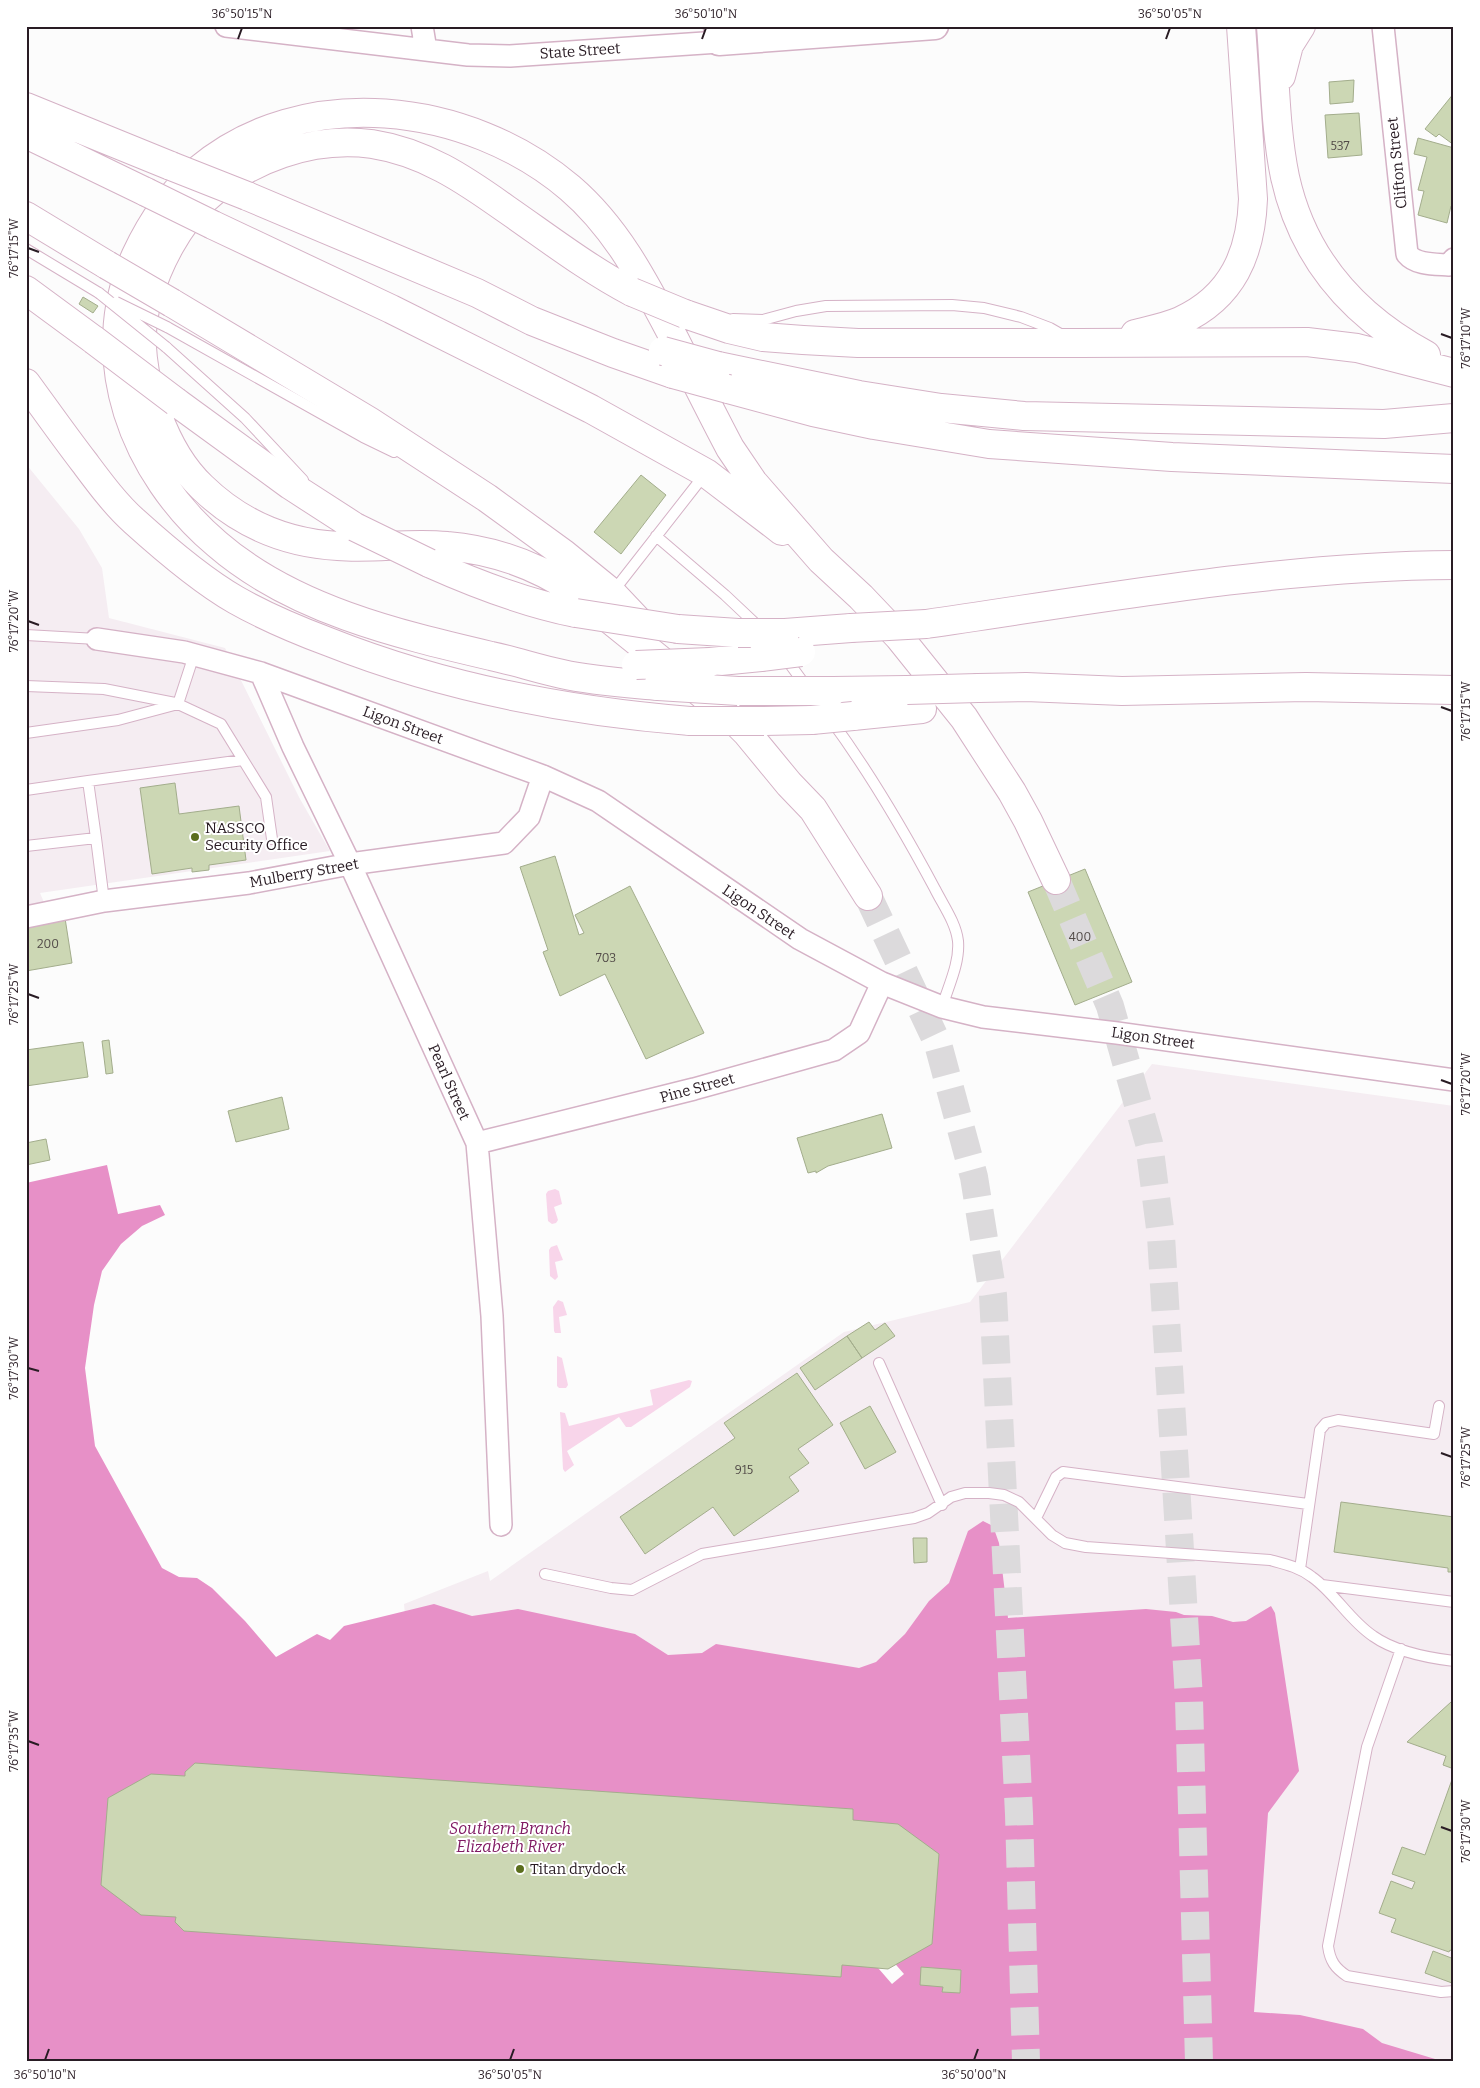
<svg xmlns="http://www.w3.org/2000/svg" width="1480" height="2088" font-family="Bitter,serif">
<style>
.built{fill:#f5edf2}
.green{fill:#f8d5ea}
.water{fill:#e790c7}
.pier{fill:#fcfcfc}
.building{fill:#ccd7b4;stroke:#a3ad8c}
.lines{fill:none;stroke-linecap:round;stroke-linejoin:round}
.motorway-tunnel{stroke:#dcdadc;stroke-width:28;stroke-dasharray:28 14;stroke-linecap:butt}
.service-casing{stroke:#d5b2c6;stroke-width:12}
.minor-casing{stroke:#d5b2c6;stroke-width:24}
.tertiary-casing{stroke:#d5b2c6;stroke-width:29}
.motorway-casing{stroke:#d5b2c6;stroke-width:30}
.service{stroke:#fff;stroke-width:10}
.minor{stroke:#fff;stroke-width:21}
.tertiary{stroke:#fff;stroke-width:26}
.motorway{stroke:#fff;stroke-width:28}
.service-bridge-casing{stroke:#d5b2c6;stroke-width:12;stroke-linecap:butt}
.motorway-bridge-casing{stroke:#d5b2c6;stroke-width:30;stroke-linecap:butt}
.service-bridge{stroke:#fff;stroke-width:10}
.motorway-bridge{stroke:#fff;stroke-width:28}
.ticks{fill:none;stroke:#291c24;stroke-width:2}
.poi-dot{fill:#5b6e1d;stroke:#fff;stroke-width:2}
.labels{text-anchor:middle;stroke-width:4;stroke-linejoin:round;paint-order:stroke}
.number-label{font-size:12px;fill:#524b48}
.street-label{font-size:15px;fill:#291c24;stroke:#fff}
.poi-label{font-size:15px;fill:#291c24;stroke:#fff;text-anchor:start}
.water-label{font-size:16px;font-style:italic;fill:#801a63;stroke:#fff}
.neatline{fill:none;stroke:#291c24;stroke-width:2}
.ticks-label{font-size:12px;text-anchor:middle;fill:#291c24}
</style>
<rect width="100%" height="100%" fill="#fcfcfc"/>
<path class="built" d="M26,464l53,65 23,39 7,50 116,30 75,151 30,52 -290,42 10,23 -24,4z
M1152,1064l302,42v956h-1155l107,-434 -2,-24 84,-33 2,10 354,-249 126,-30z"/>
<path class="green" d="M555,1189l4,2 3,13 -8,3 4,13 -2,3 -4,1 -4,-3 -2,-27 2,-3z
M557,1245l6,15 -8,2 3,15 -3,3 -5,-4 -1,-26 2,-3z
M558,1300l5,2 4,13 -8,2 2,16h-6l-1,-2 -1,-24z
M557,1356l5,2 6,27 -2,3h-7l-2,-2z
M689,1380l3,1 -2,6 -59,40h-5l-7,-10 -52,34 7,14 -9,7 -2,-3 -3,-57 5,1 4,13 84,-21 -3,-15z"/>
<path class="water" d="M107,1165l11,49 42,-9 5,10 -23,11 -21,18 -19,27 -8,34 -9,63 10,78 67,122 17,9 18,1 15,10 33,33 31,36 41,-23 13,6 14,-14 90,-22 38,12 46,-7 117,25 33,21 34,-2 14,-9 143,24 17,-6 29,-28 24,-33 20,-18 19,-52 15,-10 10,5 6,17 9,75 138,-9 30,3 8,3 28,1 21,6 13,-1 25,-15 4,7 24,158 -31,42 -14,199 46,3 63,14 19,14 63,19h-1419v-879z"/>
<path class="pier" d="M877,1943l27,31 -12,10 -27,-31z"/>
<path class="building" d="M1354,80l-1,22 -23,2 -1,-22z
M1454,93v52l-15,-11 -3,3 -11,-8z
M1359,113l3,42 -34,3 -3,-43z
M1418,138l36,10v59l-3,-1 -4,17 -29,-8 6,-24 -6,-1 9,-33 -13,-3z
M83,297l15,9 -5,7 -14,-9z
M641,475l25,20 -45,59 -27,-22z
M175,783l4,31 60,-8 7,54 -37,5v5l-17,2v-4l-40,6 -12,-86z
M555,856l24,79 5,-2 -9,-18 55,-29 74,147 -58,26 -41,-85 -45,22 -17,-44 5,-2 -28,-83z
M1085,869l47,113 -57,23 -47,-113z
M65,918l7,45 -46,8v-47z
M109,1040l4,33 -7,1 -4,-33z
M83,1042l5,35 -62,9v-36z
M282,1097l7,32 -53,13 -8,-31z
M882,1114l10,34 -64,18 -12,7v-2l-8,2 -11,-35z
M46,1139l4,21 -24,5v-22z
M869,1322l6,8 10,-7 10,13 -33,22 -15,-22z
M847,1336l15,22 -47,32 -15,-22z
M797,1373l36,52 -35,24 11,14 -20,14 10,14 -65,45 -21,-29 -68,47 -25,-37 115,-79 -11,-15z
M870,1406l26,46 -31,17 -25,-46z
M1341,1502l113,15v55h-6v-4l-114,-16z
M913,1538h14v24l-13,1z
M1451,1702h3v67l-11,-4 3,-9 -39,-14z
M195,1763l658,46v11l45,4 41,30 -7,90 -44,25 -46,-4 -1,12 -657,-46 -9,-9 1,-5 -35,-2 -40,-30 7,-87 43,-24 34,2v-4z
M1454,1774v178l-4,-2 -1,2 -58,-20 5,-13 -17,-6 12,-32 21,8 3,-7 -23,-8 10,-27 23,8z
M1433,1951l21,8 -2,24 -27,-10z
M921,1967l40,3 -1,23 -18,-1 1,-5 -23,-2z"/>
<g class="lines">
<path class="motorway-tunnel" d="M1056,880l54,126 39,137 12,93 28,463 10,363
M868,896l70,148 36,133 19,118 26,519 7,248"/>
<g class="service-casing">
<path id="service" d="M26,249l73,44
M733,319l30,1 33,-9 30,-5 126,-1 32,3 37,9 29,11 14,8
M167,327l196,110 31,15
M166,347l79,71 58,62
M656,536l69,59 35,33
M612,593l93,-119
M26,635l71,4
M194,655l-16,49 43,20 45,73 6,42
M784,656l24,33
M26,686l78,3 71,14
M831,720c39,53 73,111 104,169 8,16 21,34 23,52 2,22 -10,46 -16,66
M26,733l92,-13 60,-16
M26,790l62,-9
M96,838l8,63
M26,846l70,-8 -8,-57 155,-21
M879,1363l63,142
M1036,1518l20,-41 7,-5 245,32
M1300,1569l20,-139 6,-7 12,-3 96,14 5,-28
M545,1574l66,14 21,2 70,-36 212,-36 14,-5 23,-16 14,-4h24l15,2 15,7 33,33 13,8 21,4 184,13c15,4 29,7 42,17 23,16 37,43 61,59 21,15 56,22 81,25
M1322,1585l132,17
M1401,1649l-34,98 -39,199c2,15 7,22 19,30l94,16 13,-1"/>
</g>
<g class="minor-casing">
<path id="minor" d="M226,26l242,29 42,1 209,-14
M422,26l4,24
M1383,26l24,228c9,11 28,10 42,11l5,-6
M97,639l87,13 77,21 282,103 55,25 202,138 82,44 60,24 41,10 134,16 337,47
M261,673l32,74 57,117 127,279 15,173 9,209
M26,917l78,-16 145,-18 101,-19 154,-21 25,-26 14,-41
M477,1143l217,-54 140,-39 25,-17 23,-50"/>
</g>
<g class="tertiary-casing">
<path id="tertiary" d="M717,26l2,16 216,-16"/>
</g>
<g class="motorway-casing">
<path id="motorway" d="M1271,26c4,49 4,103 14,151 18,82 69,139 141,178
M1281,76l8,-31 12,-19
M26,107l145,59
M26,134l120,58
M247,196l230,97 55,28 81,32 60,21
M26,216l81,49
M213,225l178,84 200,100 115,64 76,58
M26,290l68,50
M632,292c-44,-23 -84,-54 -126,-83 -42,-30 -82,-57 -134,-65 -60,-8 -124,15 -167,55 -27,26 -47,64 -57,99 -12,38 -5,82 10,118 10,27 23,51 44,71 38,37 84,56 136,59 36,3 73,-4 109,0 46,4 91,20 129,46l151,122
M172,303l197,118 118,77 77,56 48,39 35,37
M685,314l44,15 34,8 40,3 55,3h220l229,-1 50,6 97,25
M1135,334c15,-4 31,-7 45,-13 53,-24 71,-68 73,-122l-12,-173
M718,366l141,29 82,13 83,8 360,8 70,-6
M26,383c19,26 38,53 58,79 15,20 31,42 50,59 31,28 67,59 102,79 30,17 61,30 93,42 116,46 238,69 361,79
M728,389l85,23 61,13 115,19 183,13 282,12
M176,402l114,83 65,42
M429,563c47,21 96,40 147,50
M926,624c173,-25 354,-58 528,-59
M678,629l60,4
M785,633l66,-5
M710,662l51,-5
M658,686c-32,-3 -65,-5 -96,-12 -24,-5 -47,-13 -71,-18 -94,-22 -199,-47 -274,-112 -83,-70 -128,-185 -81,-289 15,-32 34,-61 61,-84 106,-90 272,-69 373,17 48,41 76,97 105,152 18,36 36,72 55,108l23,34 68,78 40,37 38,40 65,81 48,74 16,29 28,59
M978,688l48,-1 96,4 184,-4 148,3
M738,691h52
M833,691l74,-1
M722,708l25,25 42,51 24,25 55,87
M853,716l69,-7
M764,721l48,-1"/>
</g>
<use href="#service" class="service"/>
<use href="#minor" class="minor"/>
<use href="#tertiary" class="tertiary"/>
<use href="#motorway" class="motorway"/>
<g class="service-bridge-casing">
<path id="service-bridge" d="M99,293l67,54
M116,302l51,25"/>
</g>
<g class="motorway-bridge-casing">
<path id="motorway-bridge" d="M171,166l76,30
M146,192l67,33
M107,265l65,38
M632,292l53,22
M94,340l82,62
M663,351l55,15
M673,374l55,15
M355,527l74,36
M576,613l102,16
M851,628l75,-4
M738,633h47
M761,657l40,-5
M636,665l74,-3
M658,686l80,5
M907,690l71,-2
M790,691h43
M812,720l41,-4
M690,721h74"/>
</g>
<use href="#service-bridge" class="service-bridge"/>
<use href="#motorway-bridge" class="motorway-bridge"/>
</g>
<path class="ticks" d="M238,39l4,-11M702,39l4,-11M1166,39l4,-11M28,248l11,4M1441,334l11,4M28,621l11,4M1441,707l11,4M28,994l11,4M1441,1080l11,4M28,1368l11,3M1441,1453l11,4M28,1741l11,4M1441,1827l11,4M45,2060l4,-11M510,2060l4,-11M974,2060l4,-11"/>
<g class="poi-dot">
<circle cx="195" cy="837" r="5"/>
<circle cx="520" cy="1869" r="5"/>
</g>
<g class="labels">
<g class="number-label">
<text x="1340" y="150">537</text>
<text x="1080" y="941">400</text>
<text x="48" y="948">200</text>
<text x="606" y="962">703</text>
<text x="744" y="1474">915</text>
</g>
<g class="street-label">
<text transform="translate(580 51) rotate(-4)" y="5">State Street</text>
<text transform="translate(1397 163) rotate(-96)" y="5">Clifton Street</text>
<text transform="translate(403 725) rotate(20)" y="5">Ligon Street</text>
<text transform="translate(304 873) rotate(-10)" y="5">Mulberry Street</text>
<text transform="translate(759 912) rotate(34)" y="5">Ligon Street</text>
<text transform="translate(1153 1038) rotate(8)" y="5">Ligon Street</text>
<text transform="translate(449 1082) rotate(66)" y="5">Pearl Street</text>
<text transform="translate(697 1088) rotate(-15)" y="5">Pine Street</text>
</g>
<g class="poi-label">
<text x="205" y="833">NASSCO<tspan x="205" dy="17">Security Office</tspan></text>
<text x="530" y="1874">Titan drydock</text>
</g>
<g class="water-label">
<text x="510" y="1834">Southern Branch<tspan x="510" dy="18">Elizabeth River</tspan></text>
</g>
</g>
<rect width="1480" height="2088" fill="none" stroke="#ffffff" stroke-width="55"/>
<rect x="28" y="28" width="1424" height="2032" class="neatline"/>
<g class="ticks-label">
<text x="242" y="18">36°50'15"N</text>
<text x="706" y="18">36°50'10"N</text>
<text x="1170" y="18">36°50'05"N</text>
<text transform="translate(14 248) rotate(-90)" y="4">76°17'15"W</text>
<text transform="translate(1466 338) rotate(-90)" y="4">76°17'10"W</text>
<text transform="translate(14 621) rotate(-90)" y="4">76°17'20"W</text>
<text transform="translate(1466 711) rotate(-90)" y="4">76°17'15"W</text>
<text transform="translate(14 994) rotate(-90)" y="4">76°17'25"W</text>
<text transform="translate(1466 1084) rotate(-90)" y="4">76°17'20"W</text>
<text transform="translate(14 1368) rotate(-90)" y="4">76°17'30"W</text>
<text transform="translate(1466 1457) rotate(-90)" y="4">76°17'25"W</text>
<text transform="translate(14 1741) rotate(-90)" y="4">76°17'35"W</text>
<text transform="translate(1466 1831) rotate(-90)" y="4">76°17'30"W</text>
<text x="45" y="2079">36°50'10"N</text>
<text x="510" y="2079">36°50'05"N</text>
<text x="974" y="2079">36°50'00"N</text>
</g>
</svg>
